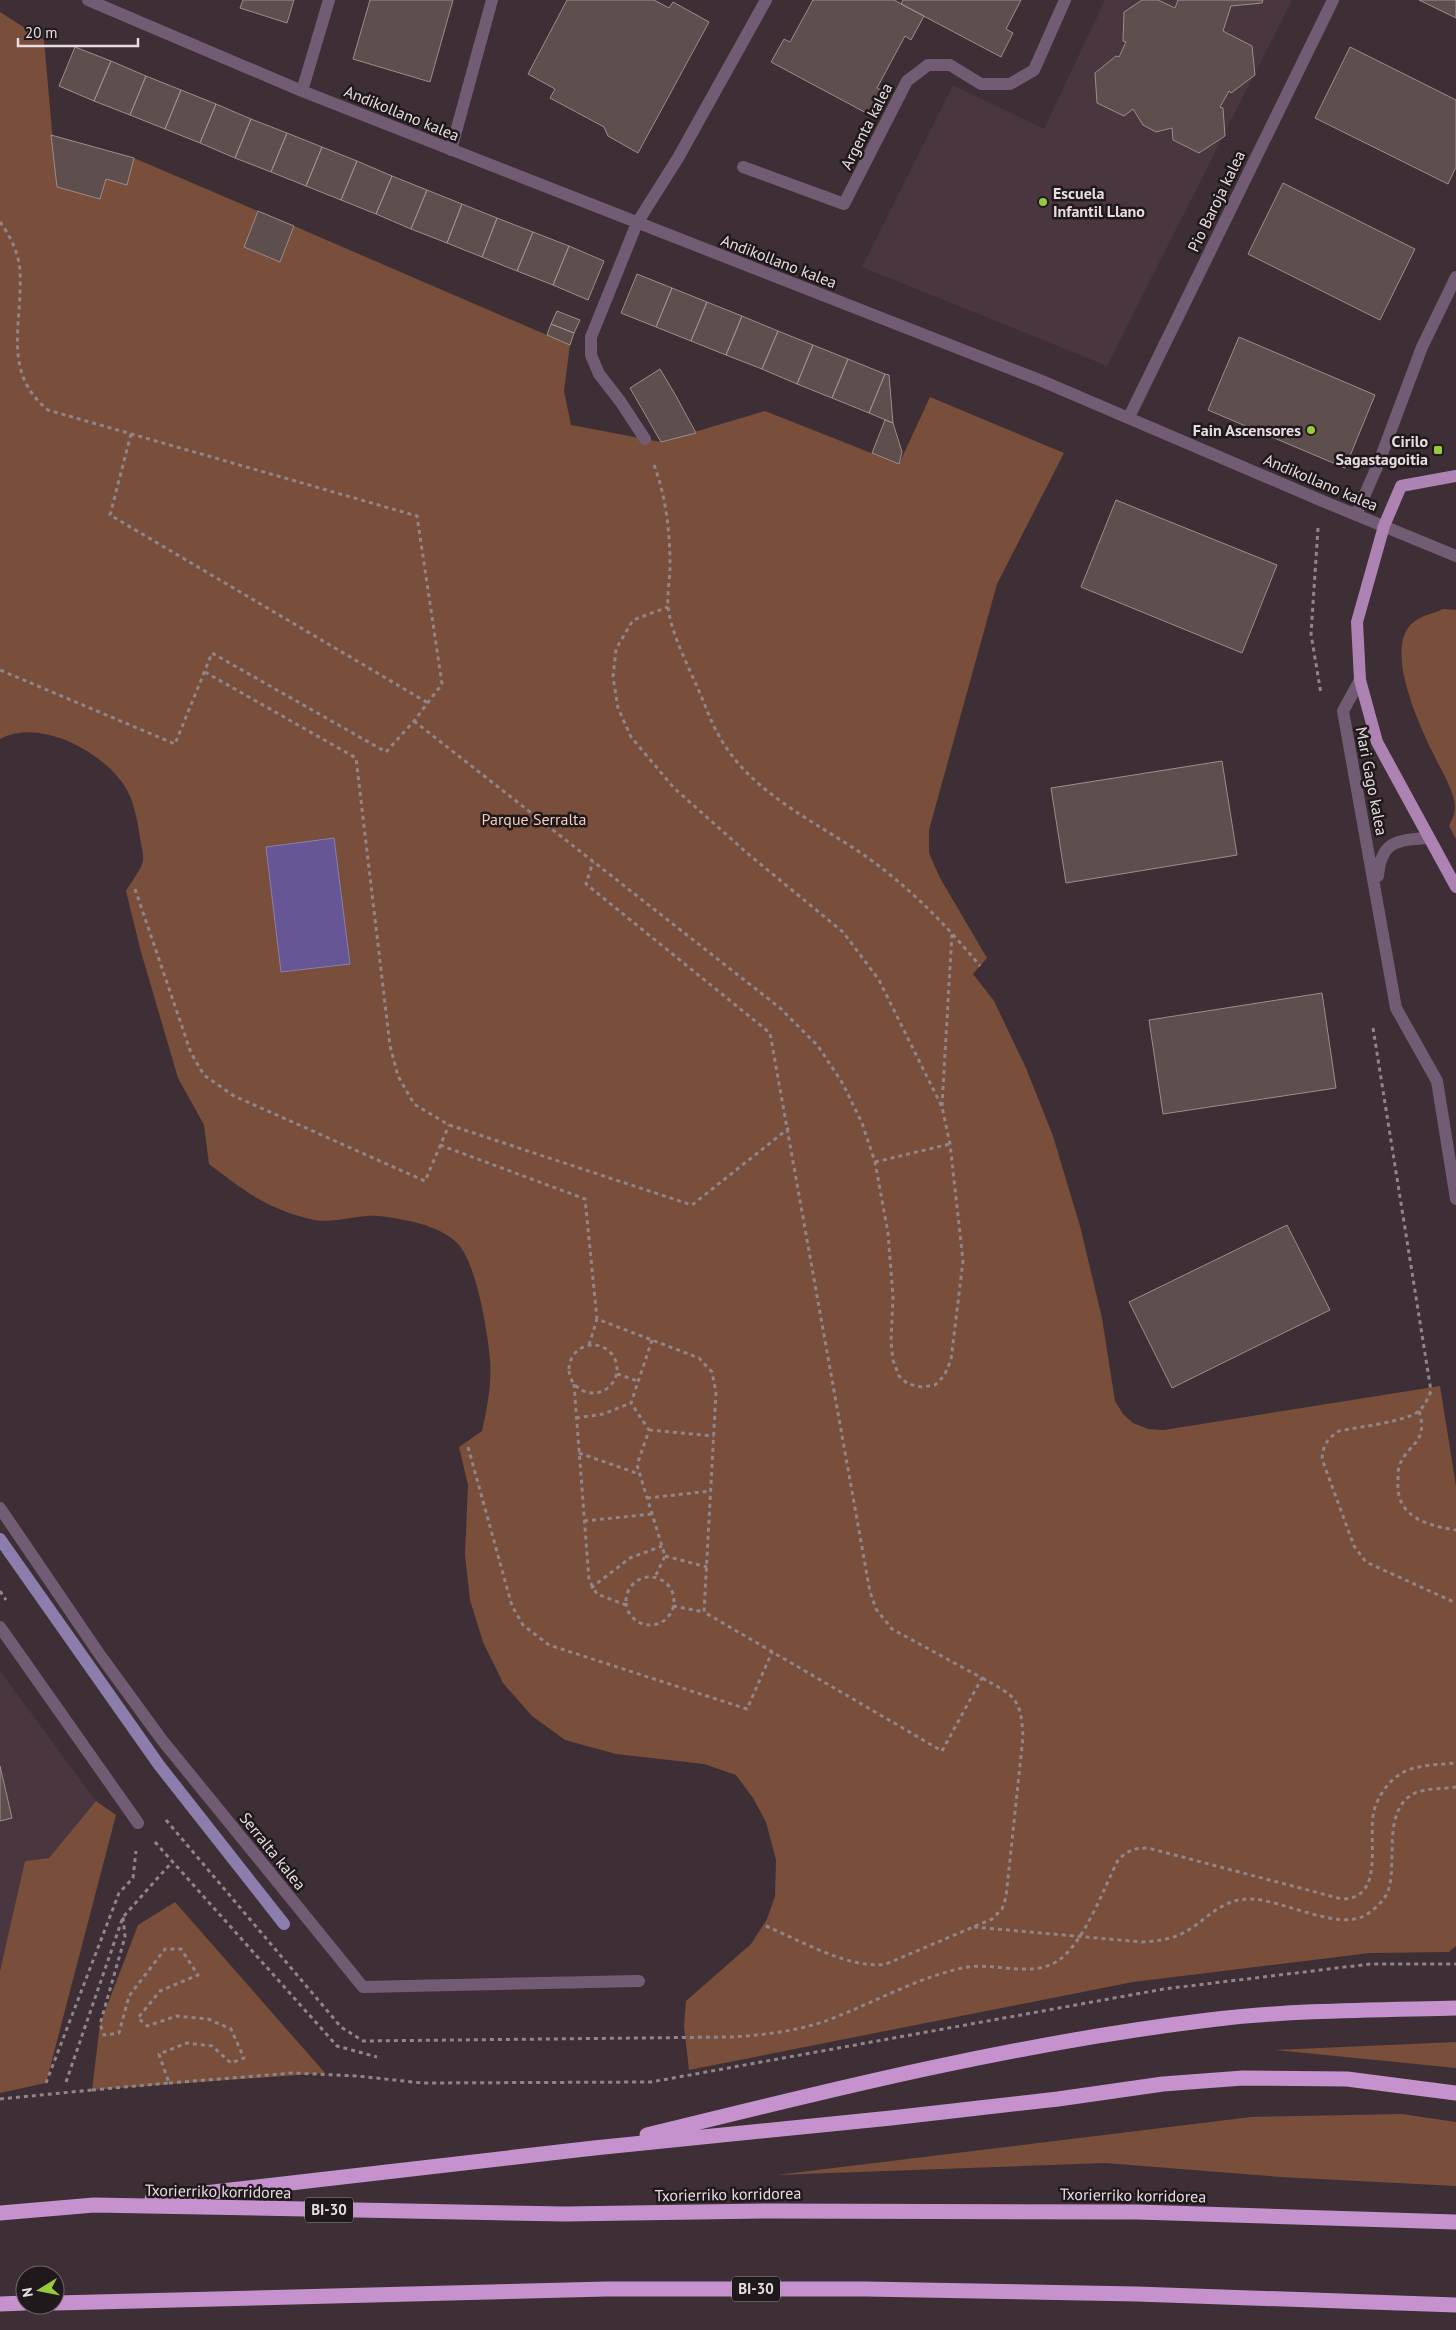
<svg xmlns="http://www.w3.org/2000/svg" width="1456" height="2330" font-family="'PT Sans',sans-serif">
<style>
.built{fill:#4a363f}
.green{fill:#794e3a}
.water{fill:#665695;stroke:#8c7eac}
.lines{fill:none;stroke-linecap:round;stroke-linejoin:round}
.stream{stroke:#8c7eac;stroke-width:12}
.building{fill:#5f4e4e;stroke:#9f8c8c}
.path{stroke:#90858a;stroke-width:3;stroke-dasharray:4 4;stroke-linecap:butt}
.minor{stroke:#715c74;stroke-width:12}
.major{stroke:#ad83b4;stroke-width:12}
.highway{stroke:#c592cd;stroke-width:15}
.path-bridge{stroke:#90858a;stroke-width:3;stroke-dasharray:4 4;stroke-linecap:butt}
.poi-dot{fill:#96cc3a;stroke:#1f191c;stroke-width:2}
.labels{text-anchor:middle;stroke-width:5;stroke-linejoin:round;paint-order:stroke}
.shield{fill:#1f191c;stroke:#aaa2a6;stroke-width:1}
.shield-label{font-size:15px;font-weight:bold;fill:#e6dde1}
.street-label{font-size:16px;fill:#e6dde1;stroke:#1f191c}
.poi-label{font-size:16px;font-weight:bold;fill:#e6dde1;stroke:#1f191c;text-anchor:end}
.park-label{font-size:16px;fill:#f4ccba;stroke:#1f191c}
</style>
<rect width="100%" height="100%" fill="#3d2f35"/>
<path class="built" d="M1105,0h187l-185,366 -245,-99 91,-182 91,44z
M0,1671l96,130 -47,57 -24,3 -25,110z"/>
<path class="green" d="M0,12l44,28 13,147 42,12 7,-20 21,6 7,-27 124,53 -14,36 36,15 14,-36 276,119 -6,46 7,34 90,17 104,-31 134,53 31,-67 134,56 -67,131 -68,246v23l11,25 47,80 -14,16 21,27 32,67 27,68 27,90 22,92 13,83 8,13 10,9 15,6 16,1 276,-44 16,100v460l-7,6 -79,1 -237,29 -444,88 -5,-44 2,-25 65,-57 16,-25 8,-23 1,-36 -10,-38 -13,-24 -17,-23 -32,-11 -88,-10 -51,-14 -33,-24 -29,-33 -20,-41 -13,-42 -5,-45 3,-70 -9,-38 23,-16c5,-23 10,-47 8,-71 -2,-27 -14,-101 -34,-118 -12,-12 -35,-19 -52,-22 -11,-2 -25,-5 -37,-4 -16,1 -37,7 -53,4 -47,-11 -68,-28 -105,-56l-5,-39 -26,-47 -37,-126 -15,-61c5,-9 15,-21 17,-30 1,-7 -2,-16 -3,-23 -2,-14 -5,-31 -11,-44 -18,-39 -89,-78 -129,-55z
M1443,609l13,1v229l-7,-13c2,-5 6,-12 6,-18 0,-17 -14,-37 -21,-53 -14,-28 -53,-111 -19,-134 8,-6 20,-8 28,-12z
M96,1801l20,14 -70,268 -46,10v-122l25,-110 24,-3z
M175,1902l150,171 -233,17 8,-66 38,-99z
M1456,2042v26l-181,-18z
M1402,2114l54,8v64l-176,-9 -175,-14 -329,12 475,-58z"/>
<path class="water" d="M334,838l16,126 -69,8 -15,-125z"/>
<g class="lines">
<path class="stream" d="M0,1539l159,226 125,159"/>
</g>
<path class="building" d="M243,0h51l-7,23 -47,-15z
M370,0h83l-23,82 -77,-23z
M567,0h87l15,8 4,-6 36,20 -71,131 -30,-17 -4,-9 -54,-29 5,-9 -27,-15z
M813,0h81l30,16 -13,24 -6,-4 -28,52 6,3 -13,24 -99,-53 13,-23 6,3z
M903,0h118l-15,29 7,4 -12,24 -100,-53z
M1142,0h16l17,8 3,-8h85l-1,3 -31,3 -8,25 29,15 3,29 -24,18 -2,-2 -9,16 3,1 2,28 -26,17 -26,-13 -1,-12 -16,4 -13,-7 -10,-16 -9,7 -27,-13 -2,-30 21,-17 3,1 7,-15 -3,-1 1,-29z
M1419,0h37v18z
M75,47l36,14 -17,40 -35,-15z
M1350,47l106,53v67l-8,17 -133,-66z
M111,61l35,15 -16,39 -36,-14z
M146,76l35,14 -16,39 -35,-14z
M181,90l35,14 -16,39 -35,-14z
M216,104l35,15 -16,39 -35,-15z
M251,119l36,14 -16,39 -36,-14z
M287,133l35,14 -16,39 -35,-14z
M51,135l83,23 -7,27 -21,-6 -6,20 -43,-12z
M322,147l35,14 -16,39 -35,-14z
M357,161l35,15 -16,38 -35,-14z
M392,176l35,14 -16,39 -35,-15z
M1283,183l132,66 -35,71 -132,-66z
M427,190l35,14 -15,39 -36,-14z
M462,204l35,14 -15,39 -35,-14z
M258,211l36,15 -14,36 -36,-15z
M497,218l36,14 -16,39 -35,-14z
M533,232l36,14 -16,39 -36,-14z
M569,246l35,15 -16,39 -35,-15z
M637,274l35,14 -16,39 -35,-14z
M672,288l35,14 -16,39 -35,-14z
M707,302l35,14 -16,39 -35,-14z
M557,311l23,9 -6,13 -23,-9z
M742,316l36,15 -16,38 -36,-14z
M551,324l23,9 -4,12 -23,-10z
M778,331l35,14 -16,39 -35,-15z
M1239,337l136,58 -30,73 -137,-58z
M813,345l35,14 -16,39 -35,-14z
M848,359l37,15 -16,39 -37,-15z
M660,369l16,27 20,37 -35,9 -31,-54z
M885,374l4,1 4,48 -24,-10z
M885,420l8,3 9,29 -3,12 -27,-11z
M1116,500l161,65 -35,88 -161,-66z
M1222,761l15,94 -171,28 -15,-95z
M1322,993l14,95 -173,26 -14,-94z
M1287,1225l43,85 -158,78 -43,-86z
M0,1766l12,52 -12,3z"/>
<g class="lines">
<path class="path" d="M0,222c10,13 19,32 20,49 3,52 -19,101 28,139l369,106 25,168 -28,37 -28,31 -174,-99 -37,91 -175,-74
M131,434l-21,81 318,188
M654,465c12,31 16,67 16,101 0,13 -3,28 -2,41 4,29 19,56 30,82 7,15 12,31 20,45 33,62 103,89 157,129 40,30 74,65 105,103
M1318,528l-7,106 10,60
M205,672l151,86 34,288 8,30 16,28 35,21 243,80 97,-77
M414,721l366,287 38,38 25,38 19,39 13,39 13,71 5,64 -2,45 2,18 6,16 9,8 14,3 13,-2 9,-9 7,-16 12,-99 -13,-117 -8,-37 -63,-127 -36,-48 -96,-79 -73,-65 -43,-51 -13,-29 -5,-31 3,-28 17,-29 35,-13
M135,889l56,164 13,22 30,21 191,85 24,-56
M1373,1028l58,363c-3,7 -6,14 -12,20 -14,11 -61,16 -80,20 -12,8 -16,14 -17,28l32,87 12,16 90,41
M942,1106l10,-173
M440,1145l145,54 12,120 102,39 13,14 4,20 -12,220 238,139 40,-73 -90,-49 -16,-20 -6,-17 -100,-559 -184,-149 7,-22
M875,1162l75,-18
M652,1340l-21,63 18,27 -12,35 28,91 -10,21
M589,1345l8,-26
M569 1369a24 24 0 1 1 48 0a24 24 0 1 1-48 0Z
M617,1374l21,7
M574,1384l15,196 8,14 29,11
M1419,1411c10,32 -11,32 -20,55 -1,4 -1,11 -1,15 -3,36 30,45 58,49
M576,1418l27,-4 28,-11
M649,1430l65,6
M468,1447l44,159 11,19 26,20 198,64 25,-57
M579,1453l60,21
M647,1498l64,-7
M584,1521l68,-7
M665,1556l42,11
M626 1601a24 24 0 1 1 48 0a24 24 0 1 1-48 0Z
M591,1588l39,-30 32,-12
M0,1591l6,9
M673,1606l31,6
M166,1820l175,207 22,14 368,-4c34,-2 68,-6 100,-18 44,-17 86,-41 131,-51 30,-7 66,10 94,-6 27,-16 48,-74 62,-102 10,-10 17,-12 30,-12l194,51c44,0 25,-61 32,-88 4,-15 14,-29 26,-37 16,-10 38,-9 56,-11
M155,1842l182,204 40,11
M766,1926c33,14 85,44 120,38l106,-45 10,-10 4,-12 17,-160c-2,-39 -8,-41 -41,-59
M974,1927l168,15c13,-1 25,-2 37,-7 27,-12 39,-37 73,-36 30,1 85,31 112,17 10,-6 22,-16 25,-28 8,-28 -7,-79 26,-95 11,-5 29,-4 41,-6
M66,2082l57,-165 49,-55
M46,2083l73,-190 14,-15 3,-27
M169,2083l124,-10 64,3 65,7 229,-1 513,-93 206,-25h86
M92,2090l77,-7 -10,-29 28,-11 25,3 19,17 13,-5 -13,-29 -23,-10 -31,-3 -30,10 -9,-8 22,-27 38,-16 -17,-26h-16l-36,47 -10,37 -15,2 -4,-11 25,-87 -2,-20"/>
<path class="minor" d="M88,0l214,91 740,290 278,119 136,56
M302,91l27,-91
M451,150l41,-150
M743,167l101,37 63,-123 21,-16h22l31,19h29l24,-14 31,-70
M1129,417l204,-417
M645,439l-25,-38 -21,-27 -8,-19v-18l46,-114 41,-65 88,-158
M1356,515l23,-53 43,-115 34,-70
M1360,680l-17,31 53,297 41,73 19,118
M1378,876c3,-35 19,-36 50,-38
M0,1508l100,147 62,85 201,247 276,-6
M0,1627l138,196"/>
<path class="major" d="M1456,476l-55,10 -17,40 -27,96 3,58 17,62 79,145"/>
<path class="highway" d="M647,2135c186,-46 371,-92 562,-115 82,-10 164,-10 247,-12
M152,2199l442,-51 297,-30 167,-19 105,-15 80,-6 104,1 109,14
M0,2213l94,-8 471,9 199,-3 374,1 318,10
M55,2303l551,-14h260l271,5 319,11
M0,2304l25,-1"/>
<path class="path-bridge" d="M0,2099l92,-9"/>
</g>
<g class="poi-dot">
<circle cx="1043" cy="202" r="5"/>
<circle cx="1311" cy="430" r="5"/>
<rect x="1433" y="445" width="10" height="10" rx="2.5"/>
</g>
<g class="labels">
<g class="shield">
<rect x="305" y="2197.5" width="48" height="25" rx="4"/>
<rect x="732" y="2276.5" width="48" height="25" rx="4"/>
</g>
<g class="shield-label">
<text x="329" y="2215">BI-30</text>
<text x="756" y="2294">BI-30</text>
</g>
<g class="street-label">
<text transform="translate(402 113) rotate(22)" y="6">Andikollano kalea</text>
<text transform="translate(866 126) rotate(-63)" y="6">Argenta kalea</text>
<text transform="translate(1216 201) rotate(-64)" y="6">Pio Baroja kalea</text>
<text transform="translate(779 261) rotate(21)" y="6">Andikollano kalea</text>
<text transform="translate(1321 482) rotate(23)" y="6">Andikollano kalea</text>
<text transform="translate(1372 781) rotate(79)" y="6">Mari Gago kalea</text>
<text transform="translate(273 1851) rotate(51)" y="6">Serralta kalea</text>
<text transform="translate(218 2191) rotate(1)" y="6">Txorierriko korridorea</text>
<text transform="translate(728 2194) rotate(-1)" y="6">Txorierriko korridorea</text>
<text transform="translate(1133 2195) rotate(1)" y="6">Txorierriko korridorea</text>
</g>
<g class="poi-label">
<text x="1053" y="199" text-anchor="start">Escuela<tspan x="1053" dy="18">Infantil Llano</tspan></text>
<text x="1301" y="436">Fain Ascensores</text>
<text x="1428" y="447">Cirilo<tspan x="1428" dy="18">Sagastagoitia</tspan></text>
</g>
<g class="park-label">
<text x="534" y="825">Parque Serralta</text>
</g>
</g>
<g transform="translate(40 2290) rotate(260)"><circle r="24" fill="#1f191c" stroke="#6f676b"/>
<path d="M0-4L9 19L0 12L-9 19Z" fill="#96cc3a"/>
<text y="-8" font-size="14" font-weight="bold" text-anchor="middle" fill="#e6dde1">N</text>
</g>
<path d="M18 38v8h120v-8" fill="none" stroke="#e6dde1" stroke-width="2.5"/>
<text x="25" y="38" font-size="15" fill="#e6dde1" stroke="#1f191c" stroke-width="4" paint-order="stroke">20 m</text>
</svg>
